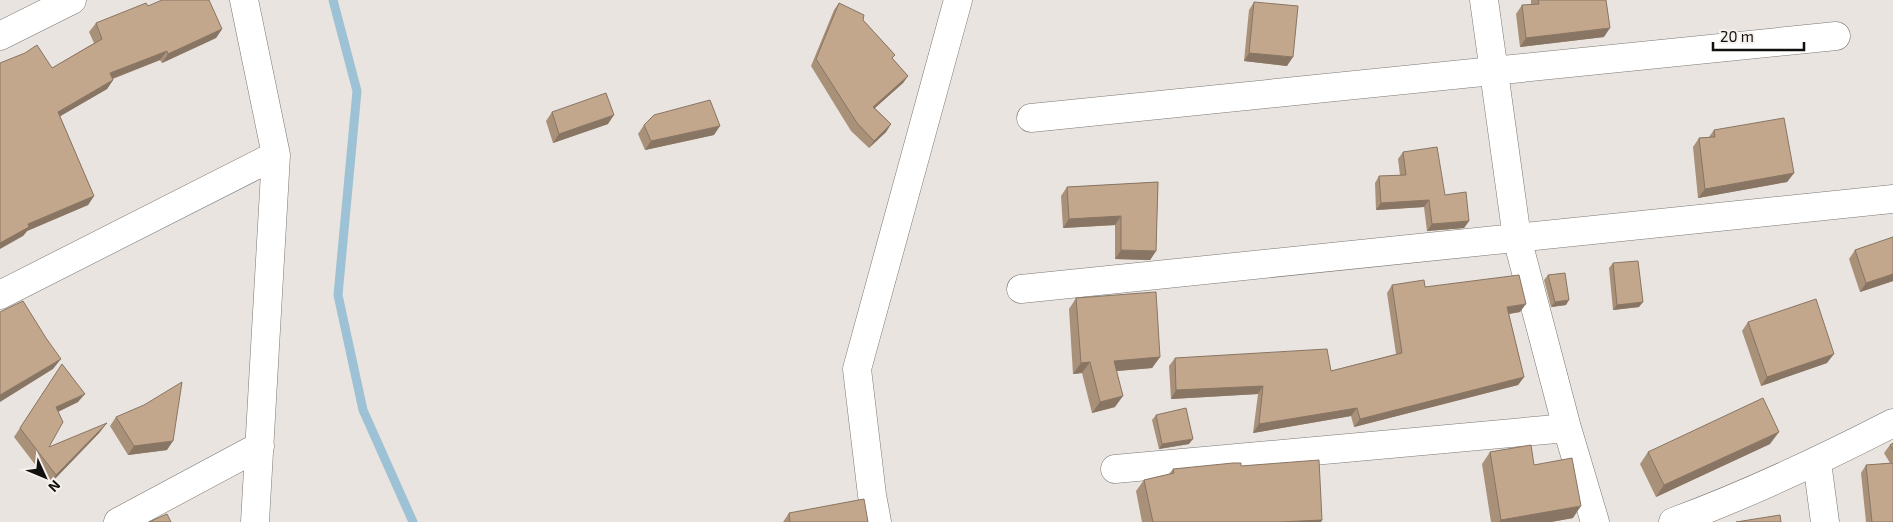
<svg xmlns="http://www.w3.org/2000/svg" width="1893" height="522" font-family="'Exo 2',sans-serif">
<style>
.lines{fill:none;stroke-linecap:round;stroke-linejoin:round}
.stream{stroke:#9dc2d6;stroke-width:9}
.street-casing{stroke:#7c7773;stroke-width:29}
.secondary-casing{stroke:#7c7773;stroke-width:29}
.street{stroke:#fff;stroke-width:28}
.secondary{stroke:#fff;stroke-width:28}
.wall{fill:#a89079}
.shaded-wall{fill:#887563}
.building{fill:#c3a78d;stroke:#887563}
</style>
<rect width="100%" height="100%" fill="#e9e4df"/>
<g class="lines">
<path class="stream" d="M333,0l24,91 -19,204 25,115 50,112"/>
<g class="street-casing">
<path id="street" d="M244,0l32,155 -21,367
M1484,0l33,238 50,190 28,94
M0,36l72,-36
M1031,118l805,-82
M1021,289l872,-90
M0,295l276,-140
M1817,462l8,60
M1115,469l452,-41
M118,522l142,-76
M877,522l-5,-27 -15,-126 101,-369"/>
</g>
<g class="secondary-casing">
<path id="secondary" d="M1673,522c76,-28 148,-62 220,-99"/>
</g>
<use href="#street" class="street"/>
<use href="#secondary" class="secondary"/>
</g>
<path class="wall" d="M1531,0h75l-2,37 -84,10 -4,-33 6,-9h9z
M1254,2l33,64 -43,-5 5,-51z
M839,3l24,17 32,35 -3,3 16,18 -5,7 -28,25 16,16 -5,8 -17,16 -18,-17 -40,-65 23,-56z
M148,6l74,23 -6,9 -54,25 -2,-3 -47,19v1l-6,9 -47,27 34,80 -6,9 -61,26 -4,5 29,-168 42,-25 -5,-11 7,-9z
M552,112l56,12 -55,19 -7,-22z
M644,125l70,10 -69,15 -7,-16z
M1714,130l80,43 -7,9 -89,16 -5,-51 6,-9 10,-1z
M1403,152l66,69 -5,7 -37,3 -3,-24 -48,3 -1,-27 4,-7 21,-1 -2,-16z
M1158,182l-2,69 -6,9 -35,-1v-34l-52,3 -2,-32 6,-9z
M1893,237v44l-33,11 -11,-33 6,-9z
M1613,263l26,44 -26,3 -4,-42z
M1548,275l18,30 -15,2 -7,-27z
M1392,285l33,2 95,25 -11,2 15,63 -6,8 -164,42 -3,-11 -98,17 5,-39 -87,5 -2,-33 6,-8 156,13 65,-17 -9,-61z
M1076,298l84,59 -8,11 -36,3 -1,36 -23,6 -10,-40 -9,1 -4,-65z
M1748,322l79,41 -66,23 -19,-55z
M56,373l22,29 -20,10 -9,35 51,-15 -50,52 -36,-47z
M1156,415l33,29 -30,5 -7,-29z
M116,417l51,33 -39,5 -18,-29z
M1893,443v79h-27l-5,-49 5,-8 24,-2 -6,-10 6,-8z
M1770,444l-114,53 -16,-33 8,-12z
M1490,452l44,13 39,53 -22,4h-60l-9,-58z
M1241,466l81,54 -1,2h-179l-6,-31 8,-11 25,-6 4,-5z
M789,513l79,9h-85z"/>
<path class="shaded-wall" d="M1610,28l-6,9 -84,10 6,-9z
M222,29l-6,9 -54,25 6,-9z
M167,51l-7,9 -57,22 7,-9z
M1249,53l44,4 -6,9 -43,-5z
M908,76l-5,7 -35,31 5,-7z
M113,80l-6,9 -55,32 6,-9z
M614,115l-6,9 -55,19 6,-9z
M891,124l-5,8 -17,16 5,-7z
M720,126l-6,9 -69,15 6,-9z
M1794,173l-7,9 -89,16 7,-9z
M94,196l-6,9 -61,26 -4,5 -23,13v-6l28,-19z
M1429,200l-5,7 -48,3 5,-7z
M1121,216l-6,9 -52,3 6,-9z
M1469,221l-5,7 -37,3 5,-7z
M1121,250l35,1 -6,9 -35,-1z
M1893,274v7l-33,11 6,-9z
M1569,300l-3,5 -15,2 4,-5z
M1643,302l-4,5 -26,3 4,-5z
M1526,304l-6,8 -18,3 5,-8z
M1834,354l-7,9 -66,23 6,-9z
M1160,357l-8,11 -46,4 8,-11z
M61,359l-8,10 -53,33v-7z
M1090,362l-8,11 -9,1 8,-11z
M1524,377l-6,8 -164,42 6,-8z
M1263,386l-5,8 -87,5 5,-9z
M85,394l-7,8 -29,14 7,-9z
M1123,396l-8,11 -23,6 8,-11z
M1357,408l-6,8 -98,17 6,-9z
M107,423l-7,9 -50,52 6,-9z
M1779,432l-9,12 -114,53 8,-12z
M1193,439l-4,5 -30,5 3,-5z
M173,441l-6,9 -39,5 6,-9z
M1581,506l-8,12 -22,4h-52l2,-2z
M1322,520l-1,2h-41z"/>
<path class="building" d="M162,0h47l13,29 -54,25 -1,-3 -57,22 3,7 -55,32 36,84 -66,28 1,3 -29,16v-180l25,-10 12,-8 15,23 50,-29 -6,-16 50,-20 2,3z
M1538,0h68l4,28 -84,10 -4,-33 17,-1z
M1254,2l44,4 -5,51 -44,-4z
M839,3l25,12 -1,5 32,35 -3,3 16,18 -35,31 18,17 -17,17 -17,-18 -41,-64z
M606,93l8,22 -55,19 -7,-22z
M710,100l10,26 -69,15 -7,-16 10,-10z
M1784,118l10,55 -89,16 -6,-51 16,-1 -1,-7z
M1437,147l8,48 21,-3 3,29 -37,3 -3,-24 -48,3 -2,-27 27,-1 -3,-23z
M1158,182l-2,69 -35,-1v-34l-52,3 -2,-32z
M1893,237v37l-27,9 -11,-33z
M1638,261l5,41 -26,3 -4,-42z
M1565,273l4,27 -14,2 -7,-27z
M1519,275l7,29 -19,3 17,70 -164,42 -3,-11 -98,16 4,-38 -87,4 -1,-32 152,-9 4,22 71,-18 -10,-68 32,-5 1,7z
M1156,292l4,65 -46,4 9,35 -23,6 -10,-40 -9,1 -5,-65z
M1816,299l18,55 -67,23 -19,-55z
M23,301l23,37 15,21 -61,36v-83z
M62,364l23,30 -29,13 7,15 -14,25 58,-24 -51,52 -36,-47z
M182,382l-9,59 -39,5 -18,-29 28,-12z
M1763,398l16,34 -115,53 -16,-33z
M1186,408l7,31 -31,5 -6,-29z
M1893,443v7l-3,-5z
M1531,445l3,20 38,-7 9,48 -80,14 -11,-68z
M1319,460l3,60 -42,2h-127l-9,-42 30,-7 -1,-4 60,-6h8v3z
M1893,463v59h-21l-6,-57z
M864,499l4,23h-78l-1,-9z
M167,514l4,8h-22z
M1780,515l1,7h-45z"/>
<g transform="translate(45 477) rotate(134)" stroke="#f6f1ec" stroke-width="4" paint-order="stroke">
<path d="M0-4L9 19L0 12L-9 19Z" fill="#12100e"/>
<text y="-8" font-size="14" font-weight="bold" text-anchor="middle" fill="#12100e">N</text>
</g>
<path d="M1713 42v8h91v-8" fill="none" stroke="#12100e" stroke-width="2.5"/>
<text x="1720" y="42" font-size="15" fill="#12100e" stroke="#f6f1ec" stroke-width="4" paint-order="stroke">20 m</text>
</svg>
